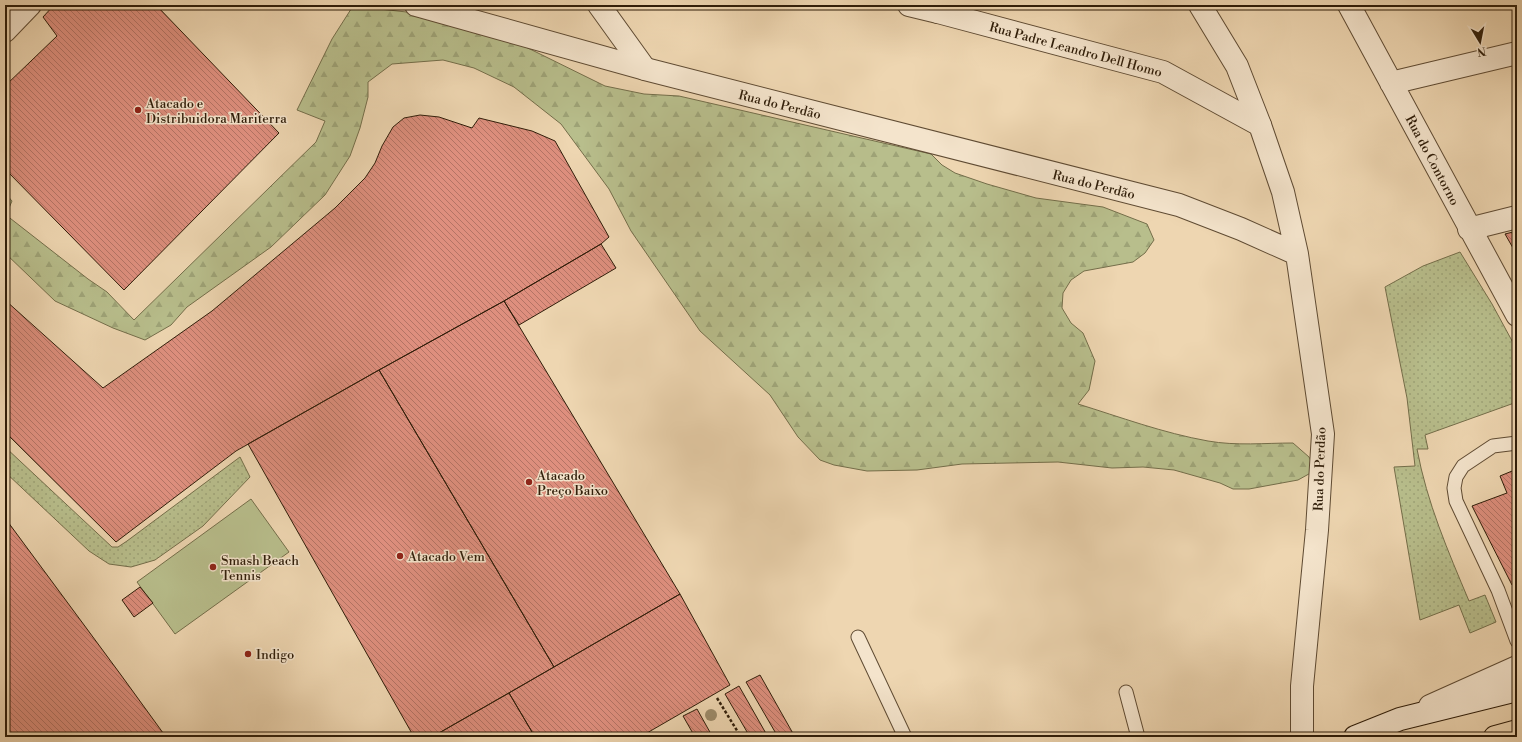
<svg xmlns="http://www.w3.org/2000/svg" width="1522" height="742" font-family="'Libre Bodoni',serif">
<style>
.grass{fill:url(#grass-dots);stroke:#746e4a}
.forest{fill:url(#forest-firs);stroke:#746e4a}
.pitch{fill:#b8be8c;stroke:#746e4a}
.building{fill:url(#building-back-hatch);stroke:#2f1d09}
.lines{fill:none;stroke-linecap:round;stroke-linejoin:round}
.service-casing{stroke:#5f4b33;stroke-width:15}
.minor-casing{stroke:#5f4b33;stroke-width:24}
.tertiary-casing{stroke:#5f4b33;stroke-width:24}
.secondary-casing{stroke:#2f1d09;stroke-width:24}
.primary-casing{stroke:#2f1d09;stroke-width:24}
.path{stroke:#2f1d09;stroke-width:2.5;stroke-dasharray:3 2;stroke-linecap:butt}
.service{stroke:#f4e4cc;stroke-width:13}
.minor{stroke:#f4e4cc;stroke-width:22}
.tertiary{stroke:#f4e4cc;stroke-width:22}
.secondary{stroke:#f4e4cc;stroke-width:22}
.primary{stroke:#eed6b1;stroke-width:22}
.tree{fill:#9c8b6a}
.poi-dot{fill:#8f2418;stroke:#f4e4cc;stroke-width:1.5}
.labels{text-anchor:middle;stroke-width:3;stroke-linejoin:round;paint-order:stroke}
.street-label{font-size:13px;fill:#2f1d09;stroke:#f4e4cc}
.poi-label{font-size:13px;fill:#2f1d09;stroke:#f4e4cc;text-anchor:start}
</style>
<defs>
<pattern id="grass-dots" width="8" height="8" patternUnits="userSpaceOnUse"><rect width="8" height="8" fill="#b8be8c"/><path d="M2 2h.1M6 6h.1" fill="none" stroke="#9ea377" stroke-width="1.8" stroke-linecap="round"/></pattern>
<pattern id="forest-firs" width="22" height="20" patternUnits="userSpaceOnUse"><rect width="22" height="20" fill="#b8be8c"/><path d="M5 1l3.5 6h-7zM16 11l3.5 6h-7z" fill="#9ea377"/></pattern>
<pattern id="building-back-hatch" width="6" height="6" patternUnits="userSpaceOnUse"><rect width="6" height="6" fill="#de8f7e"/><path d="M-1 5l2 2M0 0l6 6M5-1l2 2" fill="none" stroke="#b47465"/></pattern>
</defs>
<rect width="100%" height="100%" fill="#eed6b1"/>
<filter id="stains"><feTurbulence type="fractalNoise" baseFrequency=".005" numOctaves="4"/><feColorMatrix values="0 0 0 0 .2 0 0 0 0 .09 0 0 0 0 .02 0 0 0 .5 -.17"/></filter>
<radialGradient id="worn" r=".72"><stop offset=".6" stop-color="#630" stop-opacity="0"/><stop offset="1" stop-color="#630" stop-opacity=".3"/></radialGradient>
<path class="grass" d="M1460,252l32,52 25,46v52l-92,33 3,14h-11c10,54 31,102 52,152l16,-6 11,27 -26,11 -11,-28 -39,15 -26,-153 21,-1 -8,-68 -22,-111 38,-21z
M5,447l107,100h6l9,-6 113,-84 10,20 -47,49 -48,34 -24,7 -22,-3 -20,-13 -84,-79z"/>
<path class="forest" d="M353,6l116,13 136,67 39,8 35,2 252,58 11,11 13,8 32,11 49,14 67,9 44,17 7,16 -9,13 -12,9 -49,9 -13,9 -8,13 -1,15 9,15 12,10 12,28 -6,29 -11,14c42,13 85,29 130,37 28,5 57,2 85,2l16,14 7,13 -18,10 -49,9h-16l-13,-6 -46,-13 -31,-3 -31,1 -54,-6 -96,2 -45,6 -50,1 -33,-6 -14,-5 -22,-23 -28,-42 -70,-64 -69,-100 -22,-42 -48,-65 -47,-37 -40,-19 -31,-8 -51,4 -24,18v15l-8,31 -10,28 -25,39 -54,52 -84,60 -16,18 -26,15 -32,-12 -58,-27 -50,-48v-60l7,8 -6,14 82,64 19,13 27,28 182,-178 9,-21 -28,-11 35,-71z"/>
<path class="pitch" d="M251,499l38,53 -114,82 -38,-52z"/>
<path class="building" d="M54,5h102l123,128 -155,157 -119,-121v-83l52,-50 -14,-19z
M420,115l19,2 33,11 7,-10 53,13 23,10 54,96 -8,7 -97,57 -125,69 -143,81 -120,91 -111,-110v-132l98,88 109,-77 123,-103 30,-30 10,-15 7,-17 11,-19 11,-9z
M1517,231v24l-12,-21z
M601,244l15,24 -97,57 -15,-24z
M504,301l176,293 -126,73 -175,-297z
M379,370l175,297 -122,70h-18l-166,-293z
M1517,469v114l-5,2 -40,-79 35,-13 -7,-17z
M5,518l116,157 45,62h-161z
M140,587l13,16 -19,14 -12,-17z
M680,594l50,91 -90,52h-105l-26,-44z
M760,675l35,62h-17l-32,-55z
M739,686l29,51h-18l-25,-43z
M509,693l26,44h-103z
M697,709l14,25 -6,3h-10l-12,-21z
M659,733l2,4h-10z"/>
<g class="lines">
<g class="service-casing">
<path id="service" d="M1517,443l-24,3 -30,20 -7,11 -2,11 2,13 42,89 19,51
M858,637l47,100
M1126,692l12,45"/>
</g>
<g class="minor-casing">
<path id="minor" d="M599,5l46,64
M909,5l29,7
M1200,5l37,61 23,59
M1349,5l168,310
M5,31l25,-26
M1391,83l126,-30
M1469,229l48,-12
M1430,706l87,-39"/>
</g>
<g class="tertiary-casing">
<path id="tertiary" d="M416,5l229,64 534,136 62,24 56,25
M936,5l2,7 225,60 97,53 23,67 14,62 26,180 -6,96 -15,156v51"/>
</g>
<g class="secondary-casing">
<path id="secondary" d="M1355,737l45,-18 117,-29"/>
</g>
<g class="primary-casing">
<path id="primary" d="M1495,737l22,-6"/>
</g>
<path class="path" d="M717,698l24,39
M672,734l2,3"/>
<use href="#service" class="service"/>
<use href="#minor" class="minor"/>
<use href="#tertiary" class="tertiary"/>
<use href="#secondary" class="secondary"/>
<use href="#primary" class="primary"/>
</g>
<circle class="tree" cx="711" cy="715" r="6"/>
<g class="poi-dot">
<circle cx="138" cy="110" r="4"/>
<circle cx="529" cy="482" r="4"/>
<circle cx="400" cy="556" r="4"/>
<circle cx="213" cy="567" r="4"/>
<circle cx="248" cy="654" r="4"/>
</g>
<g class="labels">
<g class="street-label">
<text transform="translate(1076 49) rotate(15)" y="5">Rua Padre Leandro Dell Homo</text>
<text transform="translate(780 104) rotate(14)" y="5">Rua do Perdão</text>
<text transform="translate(1433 160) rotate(62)" y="5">Rua do Contorno</text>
<text transform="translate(1094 184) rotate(14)" y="5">Rua do Perdão</text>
<text transform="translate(1319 469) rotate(-88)" y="5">Rua do Perdão</text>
</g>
<g class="poi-label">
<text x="146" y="108">Atacado e<tspan x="146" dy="15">Distribuidora Mariterra</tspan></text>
<text x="537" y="480">Atacado<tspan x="537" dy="15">Preço Baixo</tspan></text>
<text x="408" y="561">Atacado Vem</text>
<text x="221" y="565">Smash Beach<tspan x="221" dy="15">Tennis</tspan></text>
<text x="256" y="659">Indigo</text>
</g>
</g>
<rect width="1522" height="742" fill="none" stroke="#eed6b1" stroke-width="20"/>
<rect x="6" y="6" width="1510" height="730" fill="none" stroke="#2f1d09" stroke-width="2"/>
<rect x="10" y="10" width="1502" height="722" fill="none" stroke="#2f1d09"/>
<g transform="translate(1480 42) rotate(170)" stroke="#f4e4cc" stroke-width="3" paint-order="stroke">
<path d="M0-3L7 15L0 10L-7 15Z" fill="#2f1d09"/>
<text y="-6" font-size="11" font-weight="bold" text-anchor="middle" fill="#2f1d09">N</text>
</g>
<rect width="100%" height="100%" filter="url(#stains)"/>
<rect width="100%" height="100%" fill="url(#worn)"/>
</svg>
